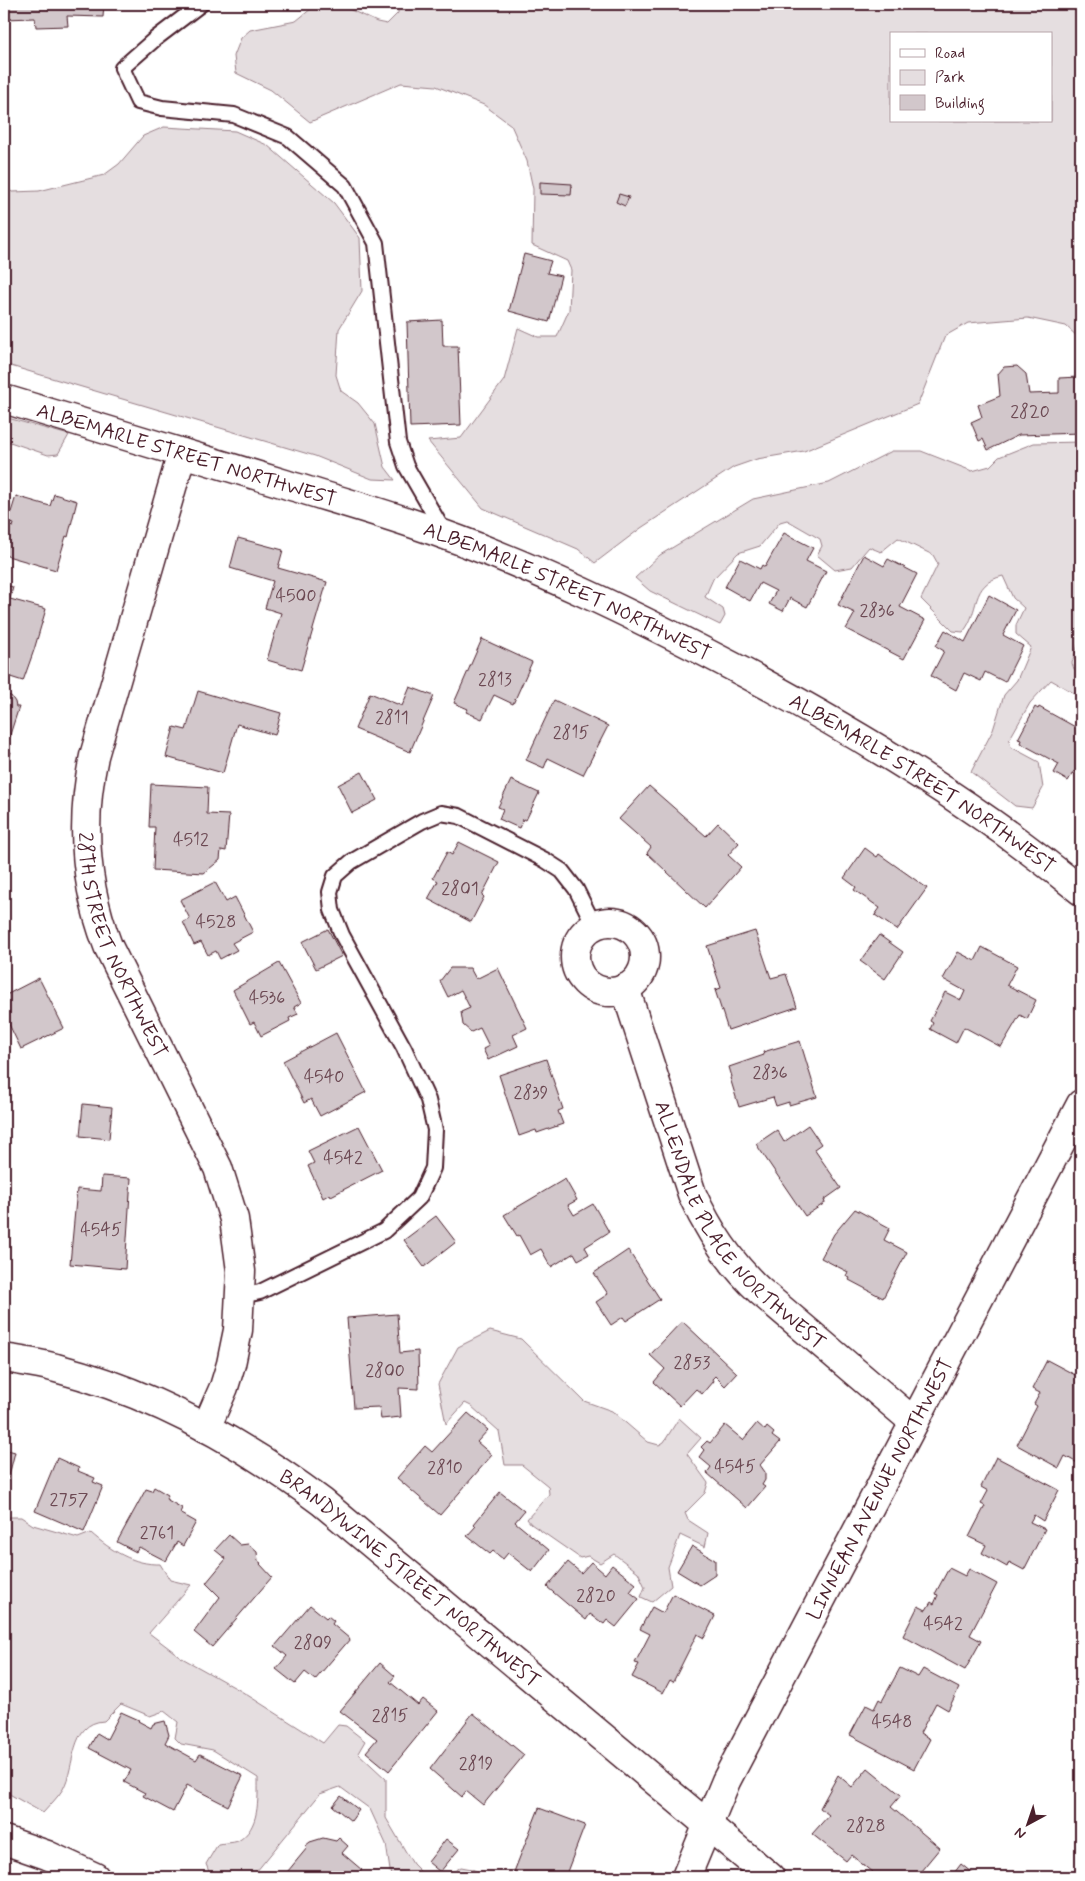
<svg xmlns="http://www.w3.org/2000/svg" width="1085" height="1881" font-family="Mynerve,sans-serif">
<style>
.green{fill:#e5dee0;stroke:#987e86;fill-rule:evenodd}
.building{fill:#d2c7cb;stroke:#4a1f2b}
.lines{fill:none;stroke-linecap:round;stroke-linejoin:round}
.service-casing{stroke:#4a1f2b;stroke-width:18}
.minor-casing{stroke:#4a1f2b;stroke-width:31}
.tertiary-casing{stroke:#4a1f2b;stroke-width:31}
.service{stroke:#fff;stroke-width:14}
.minor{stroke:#fff;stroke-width:28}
.tertiary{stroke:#fff;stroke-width:28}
.labels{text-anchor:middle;stroke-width:5;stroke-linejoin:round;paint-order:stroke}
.number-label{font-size:18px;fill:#6c4953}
.street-label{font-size:20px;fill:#4a1f2b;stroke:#fff}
</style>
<rect width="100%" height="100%" fill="#fff"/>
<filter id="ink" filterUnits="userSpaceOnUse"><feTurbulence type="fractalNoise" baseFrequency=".02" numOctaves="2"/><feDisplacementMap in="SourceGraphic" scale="10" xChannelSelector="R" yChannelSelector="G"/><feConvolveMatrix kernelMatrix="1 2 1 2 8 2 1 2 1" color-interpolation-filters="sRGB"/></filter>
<g filter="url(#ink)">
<path class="green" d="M317,4h21l39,18 10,2 11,-11v-9h683v336l-15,-14 -38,-8 -60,5 -23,13 -27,68 -114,47 -47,8 -23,8 -93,61 -46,35 -17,-14 -95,-41 -55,-67 33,-3 43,-58 14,-52 20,9h19l12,-27 2,-40 -4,-9 -35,-16 1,-56 -6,-28 -16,-36 -27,-20 -48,-19 -35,-3 -91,39 -39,-32 -35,-17 -2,-17 7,-18 9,-8 46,-9zM891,34h160v87h-160z
M164,127l71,4 32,14 67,58 26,35 2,53 -23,38 -3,46 5,16 17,12 17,21 10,43 10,13 -23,-1 -57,-23 -311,-92v-178l8,6 27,-1 65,-16 15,-11 24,-28z
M4,417l65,18 -11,19 -10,1 -41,-14 -3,1z
M1081,442v194l-9,27 2,6 7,4v24l-30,-17 -21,23 -21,37 2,7 28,15 4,26 -11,20 -17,-2 -44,-34 22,-42 11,-35 13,-15 14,-33 -15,-13v-9l8,-17 -11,-10 -10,-22c-34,8 -22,35 -40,56l-10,-1 -32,-32 17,-35 -5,-9 -35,-17 -17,14 -12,-5 -17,20 -17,3 -18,-15 5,-9 -2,-7 -33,-19 -7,2 -20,24 -22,7 -25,26 -8,18 18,12 2,7 -5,9 -70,-34 -15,-13 25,-23 93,-56 76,-16 63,-32h29l51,20 18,-5 9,-9 35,-14z
M490,1331l31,8 63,62 28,10 36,31 11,3 5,-3 15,-24 22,20 -14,16 21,29 -3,10 -20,20 3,7 20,13 -3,14 -25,-12 -12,32 3,19 -19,16 -11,-5 4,-10 -7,-15 -24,-18 -14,9 -12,-7 -8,2 -49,-34 -4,-5 22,-25 -1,-8 -26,-21h-17l-6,-34 -28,-25 -6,-3 -19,21 -8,-40 20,-37z
M6,1517h15l12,8 45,13 13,-5c19,17 43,32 69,31l10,16 21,5 -42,48 33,25 59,33 82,52 15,-18 8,1 19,15 -7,12 28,26v39l27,46 13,13h-35l-5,-33 -16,-35 -30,-22 -20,7 -68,83h-41l-5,-13 12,-20c6,-1 15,-1 20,-3 22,-13 20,-41 20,-63l-45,-28 -32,-6 -6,-6 3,-16 -14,-11 -14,5 -29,-12 -17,17c-35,2 -28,45 -41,68 -5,8 -13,16 -20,24l-39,-22v-272z
M461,1867l11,2 15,8h-42z"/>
<path class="building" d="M4,4h100l-1,13 -36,-1 1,10 -32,1 -1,-9 -31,1z
M540,182l32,2 -1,11 -31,-1z
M619,194l10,3 -4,9 -9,-4z
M524,254l27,7 -4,12 14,3 -12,46 -40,-11z
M442,320l1,26h15l3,79 -51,2 -3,-105z
M1017,366l9,8 3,20 30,-1v-15l19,-1 3,56 -62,2 -31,15 -5,-11 -4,2 -8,-19 11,-5 -4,-12 22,-9 -2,-22 6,-7z
M54,494l23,7 -9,36 -2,-1 -10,34 -52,-15v-31l9,3 1,-3 -6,-2 8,-26 34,10z
M784,533l29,15 -7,13 20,10 -19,36 -17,-9 -7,13 -14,-7 7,-13 -16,-8 -10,18 -25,-14 15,-28 20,10 2,-4 3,2z
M238,538l45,12 -5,18 49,14 -26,88 -34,-10 14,-47 -16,-5 8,-27 -43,-13z
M864,555l20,11 4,-7 29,15 -17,33 25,13 -21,39 -58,-30 9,-16 -17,-8z
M4,585l9,2 -3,12 36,10 -12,41 -11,31 -19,-6z
M989,595l27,15 -13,25 20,11 -18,36 -20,-10 -4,9 -17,-8 -8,17 -25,-14 13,-25 -8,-5 9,-16 20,12z
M482,639l50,23 -19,42 -19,-9 -12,24 -16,-7 2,-3 -14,-6z
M410,687l24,9 -24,56 -55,-23 15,-36 32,13z
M198,691l44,13v-2l39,11 -6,22 -38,-11 -14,49 -57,-16 8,-30 12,3z
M4,695l7,1 4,6 1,5h3l-14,43 6,2 -7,24z
M554,700l54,26 -25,49 -35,-17 -4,10 -18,-8z
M1035,707l3,2 1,-2 40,22 2,-3v49l-7,-4 -6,10 -14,-8 5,-9 -39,-21 1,-3 -3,-1z
M362,772l15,28 -25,13 -14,-28z
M511,780l28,13 -13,27 -3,-1 -4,9 -20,-9 4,-10 -5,-2z
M151,784l57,3 -1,27 22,1 -3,36 -5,-1 -1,10 -16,13 -51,-3 2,-43h-6z
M649,786l57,50 12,-13 21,20 -11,12 13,12 -36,41 -58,-55 4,-6 -32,-28z
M459,842l40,20 -17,33 2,2 -13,25 -43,-23 10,-18 -5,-3 14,-26 5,3z
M865,848l12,9 2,-3 48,34 -30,42 -22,-15 5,-7 -26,-18 2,-3 -12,-9z
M215,882l11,20 9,-5 18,35 -21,11 5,7 -17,9 -4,-8 -8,4 -7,-13 -7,3 -11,-23 7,-3 -10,-19z
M328,929l14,27 -26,13 -14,-27z
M755,931l16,47 15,-4 11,33 -69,23 -13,-40 6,-2 -14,-42z
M879,935l24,17 -18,27 -25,-18z
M982,947l35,19 -10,19 29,15 -9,19 -7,-4 -19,32 -37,-20 -8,16 -26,-14 3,-6 -3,-2 15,-29 16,8 4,-9 -22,-12 15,-27 17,9z
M279,963l22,40 -7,4 4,7 -9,4 1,3 -29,15 -7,-14 -4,2 -17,-34z
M450,968h20l6,11 22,-11 29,60 -14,7 5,11 -30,14 -5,-11 6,-3 -9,-18 -9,4 -8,-7 -2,-13 9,-4 -9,-18 -13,7 -8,-16z
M39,978l25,50 -43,21 -17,-35v-18z
M336,1033l30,59 -46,24 -9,-17 -7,4 -21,-42z
M800,1041l17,56 -28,8v-3l-13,4 -3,-9 -34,10 -9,-29 2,-1 -3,-10 35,-12 -1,-3z
M546,1059l17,50 -5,2 5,13 -26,9 -1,-3 -17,6 -20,-61z
M83,1104l29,3 -3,32 -29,-3z
M808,1125l13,19 -7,5 27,39 -17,12 1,3 -20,13 -49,-72 21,-14 7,12z
M359,1126l23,44 -51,26 -1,-2 -7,4 -15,-32 6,-3 -6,-12z
M102,1176l29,2 -6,91 -55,-5 7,-75 24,2z
M565,1179l12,21 -9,5 6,10 19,-11 16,28 -24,15 4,7 -11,6 -4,-7 -23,14 -10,-18 -11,6 -11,-20 -2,1 -13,-21z
M855,1209l35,19 -6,12 23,12 -24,46 -34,-18 1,-2 -4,-2 2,-4 -27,-14 13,-24z
M436,1216l20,26 -32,25 -20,-27z
M628,1250l32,49 -34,22 -3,-4 -12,8 -15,-23 12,-8 -14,-21z
M397,1314l3,39 18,-2 1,38 -20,-1 2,29 -20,2 -2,-12 -25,1 -7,-90z
M682,1321l55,52 -12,13 -10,-10 -3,3 1,2 -11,13 -6,-5 -16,17 -26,-24 11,-13 -15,-14z
M1047,1360l34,18v87l-16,-9 -6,12 -42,-23 20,-39 -3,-2 6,-11 -8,-4z
M468,1413l20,17 -11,12 15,13 -52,60 -43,-37 28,-32 7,6z
M757,1423l8,7 2,-3 7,6 -2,3 8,6 -20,23 5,7v8l-3,5 3,2 -18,21 -40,-35 4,-6 -12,-10 5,-7 -3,-3 6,-6 3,2 15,-18 18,15z
M4,1449l11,3 -11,43z
M996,1457l63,33 -16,31 -9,-6 -4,7 15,7 -21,41 -15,-8 -2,5 -25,-14 4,-8 -17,-8 16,-31 -4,-2 7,-13 -7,-4z
M57,1458l22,10 -1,3 17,7 -2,4 10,4 -19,46 -49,-21z
M154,1487l14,8 -2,4 16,9 -2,5 16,9 -13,24 -6,-4 -11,19 -27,-14 -3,5 -19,-10 29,-53 6,2z
M500,1492l24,19 -9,11 34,28 -17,22 -24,-19 -5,6 -10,-8 -3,3 -23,-18 9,-10 -2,-2z
M229,1535l11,10 8,-1 9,8 1,9 3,2 -1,1 12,13 -60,70 -18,-15 26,-35 -14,-14 20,-24 -11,-9z
M692,1546l23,14v15l-15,10 -23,-14z
M568,1562l13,11 10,-11 14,12 7,-9 24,19 -6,8 9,7 -23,28 -9,-7 -3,4 -14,-10 -4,6 -39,-33z
M949,1568l16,8 4,-7 28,15 -27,51 11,6 -16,29 -62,-34 15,-30 8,4 5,-8 3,2 4,-9 -3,-1z
M673,1594l42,22 -11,22 -7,-4 -24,48 -3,-2 -7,13 -31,-16 7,-13 -4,-1 15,-29 -10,-5 12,-22 11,6z
M310,1605l16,13 2,-2 6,5 -2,3 18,15 -35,41 -10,-8 -10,12 -19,-15 11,-13 -12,-10z
M380,1663l15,13 -5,6 28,23 5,-6 15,12 -49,60 -23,-19 11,-13 -37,-28z
M900,1668l18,9 5,-8 36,19 -11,22 -12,-7 -16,30 10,6 -16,30 -64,-34 16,-30 8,4 5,-10 3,2z
M121,1712l18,8 -1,1 13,7 2,-4 12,-3 4,14 -4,8 31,17 4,-6 43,22 -15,30 -41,-21 -14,27 -30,-16 2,-3 -21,-11 7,-12 -42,-22 8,-15 10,6z
M473,1713l51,42 -41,50 -17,-14 -4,6 -32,-28z
M868,1768l33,27 -10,12 49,41 -24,29h-38l-27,-22 -5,6 -34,-27 17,-19 -9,-7 18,-33 14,12z
M341,1796l18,14 -8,11 -18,-15z
M539,1808l46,17 -20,52h-53z
M323,1838l13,3 3,-3 9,8 -6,7 20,17 -6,7h-73l24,-29 -2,-2 5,-4z
M446,1839l13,10 -19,23 -12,-10z
M961,1864l16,13h-26z"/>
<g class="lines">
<g class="service-casing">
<path id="service" d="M201,4l-46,35 -33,29 16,34 24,6 72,7 54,22 57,49 31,57 22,199 8,24 38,66
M241,1296l19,-4 124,-61 35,-33 14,-30 2,-38 -7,-30 -24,-52 -62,-113 -10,-25 -2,-18 5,-16 16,-14 71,-41 19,-8 18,3 86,44 17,11 14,18 18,36"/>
</g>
<g class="minor-casing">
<g id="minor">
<path id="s1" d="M4,399c94,28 187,57 281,85 42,13 85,25 126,39 114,38 228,94 334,150 117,63 233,133 336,218"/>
<path id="s2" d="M182,453l-88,303c-14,66 -10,128 14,190l110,222 16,51 7,52 -3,59 -7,34 -7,23 -18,41"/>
<circle cx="610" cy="957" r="35"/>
<path id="s3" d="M625,988l67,206c17,38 38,69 68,97l154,131"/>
<path d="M4,1840l43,15 48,22"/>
<path id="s4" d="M686,1877l40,-96 355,-677"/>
</g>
</g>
<g class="tertiary-casing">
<g id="tertiary">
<path id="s5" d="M4,1358c17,3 35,5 52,10 96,25 187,75 266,134l448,375"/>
</g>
</g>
<use href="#service" class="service"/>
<use href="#minor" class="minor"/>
<use href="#tertiary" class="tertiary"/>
</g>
</g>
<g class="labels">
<g class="number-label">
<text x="1030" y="417">2820</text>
<text x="296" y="601">4500</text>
<text x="877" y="616">2836</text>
<text x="495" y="685">2813</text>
<text x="392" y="723">2811</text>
<text x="571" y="738">2815</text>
<text x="191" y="845">4512</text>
<text x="460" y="894">2801</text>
<text x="216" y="927">4528</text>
<text x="267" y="1003">4536</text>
<text x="770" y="1078">2836</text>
<text x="324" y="1082">4540</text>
<text x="531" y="1098">2839</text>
<text x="343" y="1163">4542</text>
<text x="101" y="1235">4545</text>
<text x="692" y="1368">2853</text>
<text x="385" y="1376">2800</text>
<text x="735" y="1472">4545</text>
<text x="445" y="1473">2810</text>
<text x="69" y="1505">2757</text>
<text x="157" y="1538">2761</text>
<text x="596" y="1601">2820</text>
<text x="943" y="1629">4542</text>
<text x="313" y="1648">2809</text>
<text x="390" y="1721">2815</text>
<text x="892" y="1727">4548</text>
<text x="476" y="1769">2819</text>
<text x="866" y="1831">2828</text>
</g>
<g class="street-label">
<text dy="7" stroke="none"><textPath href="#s1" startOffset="191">ALBEMARLE STREET NORTHWEST</textPath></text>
<text dy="7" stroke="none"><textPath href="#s1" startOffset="596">ALBEMARLE STREET NORTHWEST</textPath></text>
<text dy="7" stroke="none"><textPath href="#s1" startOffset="1001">ALBEMARLE STREET NORTHWEST</textPath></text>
<text dy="7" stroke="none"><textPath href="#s2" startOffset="512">28TH STREET NORTHWEST</textPath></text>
<text dy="7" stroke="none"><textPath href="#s3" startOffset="269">ALLENDALE PLACE NORTHWEST</textPath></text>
<text dy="7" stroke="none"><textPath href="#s4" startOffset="434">LINNEAN AVENUE NORTHWEST</textPath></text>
<text dy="7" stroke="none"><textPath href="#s5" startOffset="469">BRANDYWINE STREET NORTHWEST</textPath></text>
</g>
</g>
<rect width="1085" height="1881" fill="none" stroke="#fff" stroke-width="20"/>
<rect x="10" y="10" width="1065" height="1861" fill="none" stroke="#4a1f2b" stroke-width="2" filter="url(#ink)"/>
<rect x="890" y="32" width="162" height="90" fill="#ffffff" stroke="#b7a5aa"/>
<rect x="900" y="49" width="25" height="8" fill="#ffffff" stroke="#b7a5aa"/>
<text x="935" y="58" font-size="15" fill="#4a1f2b">Road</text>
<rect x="900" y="70" width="25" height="15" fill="#e5dee0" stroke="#b7a5aa"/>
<text x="935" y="82" font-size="15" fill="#4a1f2b">Park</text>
<rect x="900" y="95" width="25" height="15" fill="#d2c7cb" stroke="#b7a5aa"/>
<text x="935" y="108" font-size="15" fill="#4a1f2b">Building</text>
<g transform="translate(1028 1824) rotate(220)" stroke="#ffffff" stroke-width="4" paint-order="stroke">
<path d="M0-4L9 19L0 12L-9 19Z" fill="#4a1f2b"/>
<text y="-8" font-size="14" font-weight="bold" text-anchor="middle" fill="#4a1f2b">N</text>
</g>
</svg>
